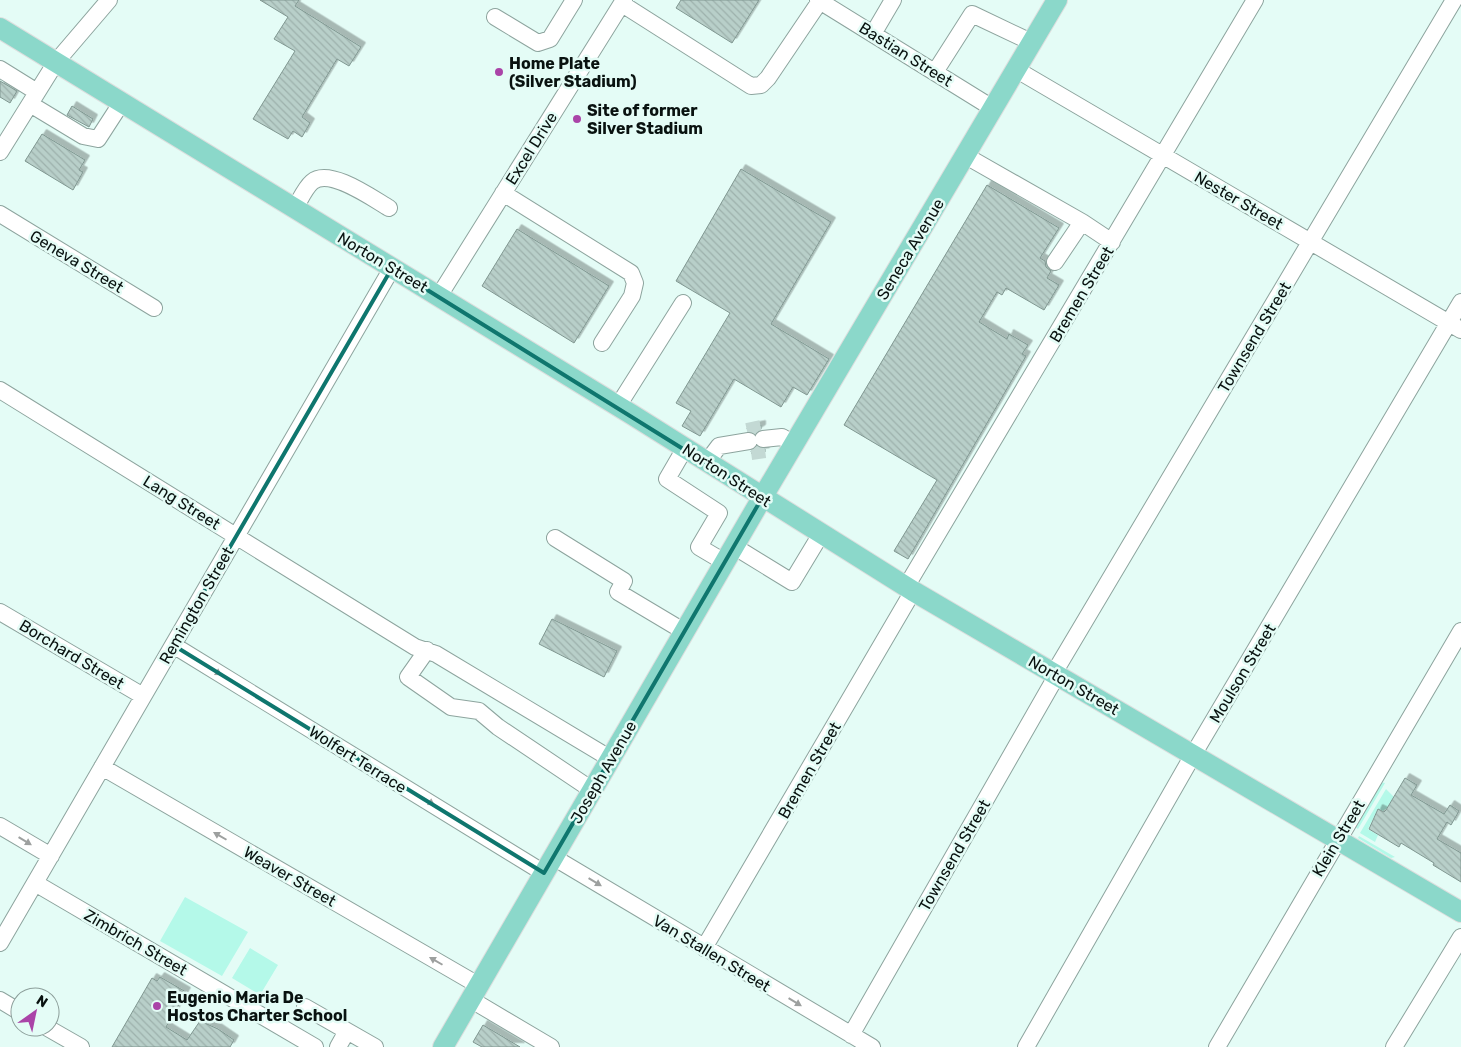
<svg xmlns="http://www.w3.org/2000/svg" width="1461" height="1047" font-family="Rubik,sans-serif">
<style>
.green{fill:#b4f9e9}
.building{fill:url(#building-back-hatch);stroke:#809791;filter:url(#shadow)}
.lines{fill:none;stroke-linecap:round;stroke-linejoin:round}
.minor-tunnel{stroke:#c3d9d4;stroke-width:16;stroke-dasharray:16 8;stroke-linecap:butt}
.minor-casing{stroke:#8da49e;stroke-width:18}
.major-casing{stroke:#dddede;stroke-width:22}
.minor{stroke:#fff;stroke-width:16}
.major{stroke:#8bd8ca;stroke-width:20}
.oneway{fill:#9da09f}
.marked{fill:none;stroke:#0f766e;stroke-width:4;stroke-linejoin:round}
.poi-dot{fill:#aa44a8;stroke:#e4fcf6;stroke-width:2}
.labels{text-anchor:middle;stroke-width:5;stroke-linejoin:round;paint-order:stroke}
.street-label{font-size:16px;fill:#091210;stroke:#e4fcf6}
.poi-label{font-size:16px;font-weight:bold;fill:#091210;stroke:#e4fcf6;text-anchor:start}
</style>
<defs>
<pattern id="building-back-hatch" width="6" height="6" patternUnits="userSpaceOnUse" patternTransform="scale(1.25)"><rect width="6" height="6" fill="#b8cfc9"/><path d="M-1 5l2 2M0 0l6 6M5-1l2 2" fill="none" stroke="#9db1ac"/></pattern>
<filter id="shadow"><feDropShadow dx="4.5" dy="-4.5" stdDeviation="0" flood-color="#0004"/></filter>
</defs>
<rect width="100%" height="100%" fill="#e4fcf6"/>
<path class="green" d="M1380,782l5,1 -27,46 -3,-2z
M1386,789l11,11 -2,15 -10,-6 -2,2 -5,-2 -10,20 10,6 -3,7 -15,-9z
M1359,836l36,21 -4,1 -33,-20z
M185,897l63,35 -26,44 -62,-35z
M250,948l28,17 -18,30 -28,-17z"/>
<path class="building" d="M260,0h39l-4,6 66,41 -12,19 -12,-7 -35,58 8,6 -8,14 -9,-6 -5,8 -35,-20 42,-68 -21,-12 14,-22z
M681,0h78l-27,43 -56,-35z
M0,81l17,10 -7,12 -10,-6z
M72,106l21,13 -4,8 -22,-12z
M42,134l43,26 -6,10 4,2 -10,18 -48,-29z
M741,169l90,53 -60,102 58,35 -22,36 -14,-8 -12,20 -47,-28 -34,57 -18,-10 9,-15 -15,-8 54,-90 -54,-32z
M987,185l72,43 -19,30 5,3 1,6 5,4 -4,7 12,7 -15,25 -38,-22 -4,7 -5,-3 -18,30 28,17 2,-5 19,11 -6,9 4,2 -118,203 -14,-8 43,-71 -93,-55z
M517,229l92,57 -35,57 -92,-57z
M761,425v4l-6,4 -7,-2 -1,-3z
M757,447l8,2v3l-13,2 -1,-3z
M552,619l65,32 -13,26 -65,-33z
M1405,778l12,7 -6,10 33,19 6,-9 9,6 -8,14 -4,-3 -10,17 24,14v29l-28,-17 1,-2 -33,-20 -2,4 -30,-18 9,-20 6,3 2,-2z
M160,977l26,15 -20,35 21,13 13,-19 18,8 16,11 -4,7h-118l40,-69 5,3z
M483,1025l37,22h-38l-9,-5z"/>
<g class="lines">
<path class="minor-tunnel" d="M747,431l14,-3
M751,452l14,-2"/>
<g class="minor-casing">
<path id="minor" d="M818,0l176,109
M622,4l129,82 10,-1 7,-7 52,-77
M495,17l43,26 12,-4 24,-39
M873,34l20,-34
M0,69l37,23
M1017,70l444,260
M935,72l37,-58 61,29
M30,104l53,32 15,3 24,-37
M0,152l56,-90 53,-62
M966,156l116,66 30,20
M503,193l128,80 4,10 -3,13 -30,47
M295,208c5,-8 10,-20 17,-26 17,-15 60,16 77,26
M0,214l154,94
M1055,262l27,-40
M439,296l185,-296
M0,390l415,257 21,7 175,105
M618,406l65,-103
M763,439l19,-2 12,7
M685,448l-18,31 52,34 -20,34 27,16
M707,462l12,-16 30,-5
M555,538l69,43 -6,11 67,40
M735,547l57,35 29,-48
M906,587l349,-587
M0,612l143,84
M173,645l371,228
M427,650l-19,27 43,30 28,4 19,16 94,63
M1054,673l400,-673
M102,767l376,218
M0,826l51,30
M553,857l319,190
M35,883l280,164
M0,943l392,-675
M704,948l209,-357
M470,999l81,48
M0,1000l20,12
M305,1007l70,40
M46,1027l35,20
M851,1035l206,-360
M338,1047l9,-16
M1026,1047l167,-292 268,-453
M1217,1047l244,-416
M1394,1047l67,-110"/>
</g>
<g class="major-casing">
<path id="major" d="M0,28l631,386 282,177 548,321
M443,1047l319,-549 295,-498"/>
</g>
<use href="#minor" class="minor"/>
<use href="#major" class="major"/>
</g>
<defs><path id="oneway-solid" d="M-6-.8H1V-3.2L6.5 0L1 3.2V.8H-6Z" transform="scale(1.25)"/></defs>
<g class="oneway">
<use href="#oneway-solid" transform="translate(215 671) rotate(32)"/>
<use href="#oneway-solid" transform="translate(428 801) rotate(32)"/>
<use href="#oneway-solid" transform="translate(220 836) rotate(-150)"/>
<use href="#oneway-solid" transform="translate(25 841) rotate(31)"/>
<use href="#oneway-solid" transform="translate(595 882) rotate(31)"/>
<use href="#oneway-solid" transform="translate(436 961) rotate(-150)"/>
<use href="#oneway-solid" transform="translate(795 1002) rotate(31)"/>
</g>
<path class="marked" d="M392,268l370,230 -218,375 -371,-228z"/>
<g class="poi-dot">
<circle cx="499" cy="72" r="5"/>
<circle cx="577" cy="119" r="5"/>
<circle cx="157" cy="1006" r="5"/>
</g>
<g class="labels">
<g class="street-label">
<text transform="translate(906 54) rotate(32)" y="6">Bastian Street</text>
<text transform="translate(531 148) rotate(-58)" y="6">Excel Drive</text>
<text transform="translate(1239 200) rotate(30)" y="6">Nester Street</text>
<text transform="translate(910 249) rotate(-59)" y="6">Seneca Avenue</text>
<text transform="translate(77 261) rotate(31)" y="6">Geneva Street</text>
<text transform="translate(383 262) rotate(31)" y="6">Norton Street</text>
<text transform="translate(1081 294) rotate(-59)" y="6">Bremen Street</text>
<text transform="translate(1254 337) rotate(-59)" y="6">Townsend Street</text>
<text transform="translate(727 475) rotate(33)" y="6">Norton Street</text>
<text transform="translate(182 502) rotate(32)" y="6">Lang Street</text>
<text transform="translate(196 605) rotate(-60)" y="6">Remington Street</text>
<text transform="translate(72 654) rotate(31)" y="6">Borchard Street</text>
<text transform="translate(1242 673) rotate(-59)" y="6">Moulson Street</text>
<text transform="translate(1074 685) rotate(30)" y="6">Norton Street</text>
<text transform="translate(358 759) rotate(32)" y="6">Wolfert Terrace</text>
<text transform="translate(809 770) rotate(-60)" y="6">Bremen Street</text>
<text transform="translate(603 772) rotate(-60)" y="6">Joseph Avenue</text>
<text transform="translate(1338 838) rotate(-59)" y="6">Klein Street</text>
<text transform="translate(954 855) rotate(-60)" y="6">Townsend Street</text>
<text transform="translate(290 876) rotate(30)" y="6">Weaver Street</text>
<text transform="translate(136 942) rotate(30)" y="6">Zimbrich Street</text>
<text transform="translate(712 953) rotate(31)" y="6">Van Stallen Street</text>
</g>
<g class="poi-label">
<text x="509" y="69">Home Plate<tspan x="509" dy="18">(Silver Stadium)</tspan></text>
<text x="587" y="116">Site of former<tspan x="587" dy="18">Silver Stadium</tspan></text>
<text x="167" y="1003">Eugenio Maria De<tspan x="167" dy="18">Hostos Charter School</tspan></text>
</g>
</g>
<g transform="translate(35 1012) rotate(33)"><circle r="24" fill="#e4fcf6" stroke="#8c9e9a"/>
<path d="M0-4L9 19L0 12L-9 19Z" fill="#aa44a8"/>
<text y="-8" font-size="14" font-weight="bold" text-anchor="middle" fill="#091210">N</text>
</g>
</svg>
